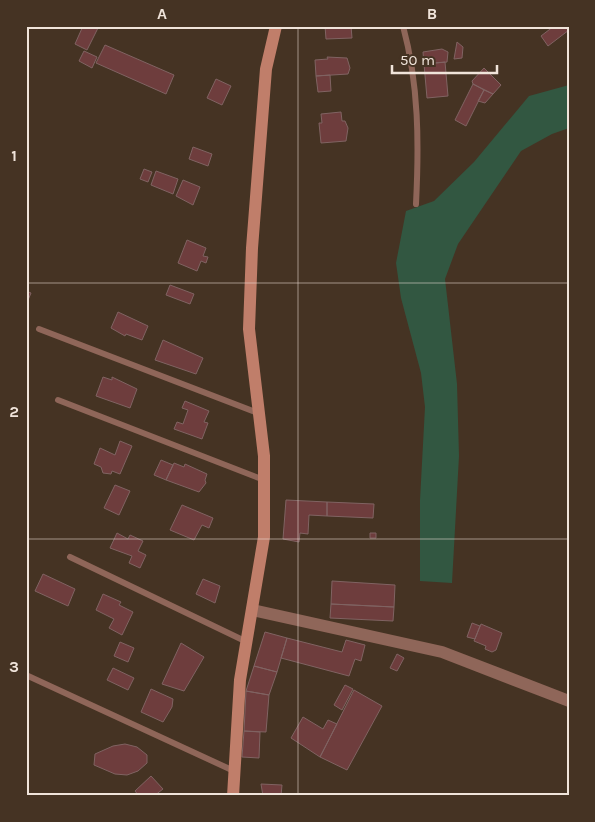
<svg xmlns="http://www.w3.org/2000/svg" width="595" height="822" font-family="Karla,sans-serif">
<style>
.green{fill:#325741}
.building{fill:#6e3d3d;stroke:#806362}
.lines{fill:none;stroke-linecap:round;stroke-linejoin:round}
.lane{stroke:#8f6659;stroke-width:6}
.street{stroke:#8f6659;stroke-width:12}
.secondary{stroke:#c07e6a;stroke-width:12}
.grid{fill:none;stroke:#f0e4da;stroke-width:1;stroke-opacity:0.55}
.neatline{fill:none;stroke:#f0e4da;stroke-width:2}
.grid-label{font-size:16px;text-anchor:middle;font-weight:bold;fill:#f0e4da}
</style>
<rect width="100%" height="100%" fill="#453323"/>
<path class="green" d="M569,85v43l-17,6 -31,17 -63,93 -13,35 12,105 2,72 -7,127 -32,-2v-81l5,-93 -4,-34 -20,-75 -5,-35 10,-52 28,-10 40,-39 55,-66z"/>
<path class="building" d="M83,26h16l-12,24 -12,-6z
M325,26h26l1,12 -26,1z
M554,26h15v4l-21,16 -7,-10z
M457,42l6,5 -1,11 -8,1z
M105,45l69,30 -8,19 -70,-31z
M442,49l6,3 -1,10 -23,2 -1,-12z
M84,51l13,6 -5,11 -13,-7z
M327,57l20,1 3,10 -2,6 -32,2 -1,-16 13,-1z
M445,62l3,34 -21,2 -3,-34z
M484,68l17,17 -8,9 -20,-10 -1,-3z
M330,75l1,16 -13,1 -2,-16z
M216,79l15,7 -9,19 -15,-7z
M473,84l11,6 -18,36 -11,-6z
M484,90l9,4 -8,9 -7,-2z
M341,112l1,9h3l3,7 -2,13 -25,2 -2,-20h3l-1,-9z
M193,147l19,7 -4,12 -19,-7z
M144,169l8,3 -4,10 -8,-3z
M156,171l22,8 -5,15 -22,-9z
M183,180l17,7 -7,18 -17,-9z
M187,240l19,8 -3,8 5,1 -2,6 -5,-2 -4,10 -19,-8z
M170,285l24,9 -4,10 -24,-9z
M26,291l5,2 -5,12z
M118,312l30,14 -6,14 -16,-6 -1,2 -14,-8z
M163,340l40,18 -7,16 -41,-14z
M103,377l9,3v-3l25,12 -7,19 -34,-12z
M185,401l24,10 -5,11 4,1 -6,16 -28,-10 3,-7 6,2 5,-14 -6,-2z
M120,441l12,5 -12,28 -8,-3 -1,3 -8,-1 -2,-6 -7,-3 6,-16 15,7z
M161,460l12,5 -7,15 -12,-5z
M174,463l10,4 1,-3 22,10 -2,6 1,3 -7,9 -33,-12z
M115,485l15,6 -11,24 -15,-7z
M286,500l41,2v14l-18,-1 -1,19 -8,-1 -1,9 -16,-3z
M327,502l47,2 -1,14 -46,-2z
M182,505l31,13 -4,10 -7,-3 -8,15 -24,-10z
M117,533l11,6 2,-4 13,6 -5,10 8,4 -6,13 -11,-5 3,-7 -22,-8z
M370,533h6v5h-6z
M43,574l32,15 -7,17 -33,-15z
M203,579l17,7 -5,17 -19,-9z
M332,581l63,4 -1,22 -63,-3z
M103,594l18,8 -2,3 14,7 -11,23 -13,-7 5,-9 -18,-9z
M331,604l63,3 -1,14 -63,-3z
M472,623l8,3 -5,13 -8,-2z
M481,624l21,9 -6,17 -4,2 -7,-3 1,-3 -12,-5z
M265,632l22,6 -10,34 -23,-6z
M287,638l55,14 4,-12 19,5 -4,16 -6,-2 -6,17 -68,-18z
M120,642l14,6 -6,14 -14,-6z
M181,643l23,14 -20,34 -22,-7z
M397,654l7,4 -7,13 -7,-3z
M254,666l23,6 -8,23 -23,-4z
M113,668l21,10 -6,12 -21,-10z
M345,685l8,4 -11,21 -8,-5z
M151,689l22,10 -1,8 -9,15 -22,-10z
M354,690l28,16 -35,64 -27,-13z
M246,691l23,4 -3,37 -22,-1z
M303,717l20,12 5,-9 9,4 -17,33 -29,-19z
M244,731l16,1 -1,26 -17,-1z
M125,744l12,3 10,8v8l-9,8 -11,4 -12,-1 -21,-9 1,-11 18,-8z
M151,776l12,13 -9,7h-15l-4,-5z
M261,784l21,1 -1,11h-18z"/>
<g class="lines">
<path class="lane" d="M403,26c16,59 16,118 13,178
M39,329l219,84
M58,400l206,80
M70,557l177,85
M26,675l208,96"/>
<path class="street" d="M252,610l190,42 127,49"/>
<path class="secondary" d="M233,796l7,-116 24,-143v-81l-15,-127 3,-81 14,-179 10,-43"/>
</g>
<path class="grid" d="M298,26v770M26,283h543M26,539h543"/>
<rect width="595" height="822" fill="none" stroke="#453323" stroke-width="55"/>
<path d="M392 65v8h105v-8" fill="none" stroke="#f0e4da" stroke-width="2.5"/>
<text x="400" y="65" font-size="15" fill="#f0e4da" stroke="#453323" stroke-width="4" paint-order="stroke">50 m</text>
<rect x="28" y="28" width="540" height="766" class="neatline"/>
<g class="grid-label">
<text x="162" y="19">A</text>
<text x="432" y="19">B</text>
<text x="14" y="161">1</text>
<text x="14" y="417">2</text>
<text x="14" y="672">3</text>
</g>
</svg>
